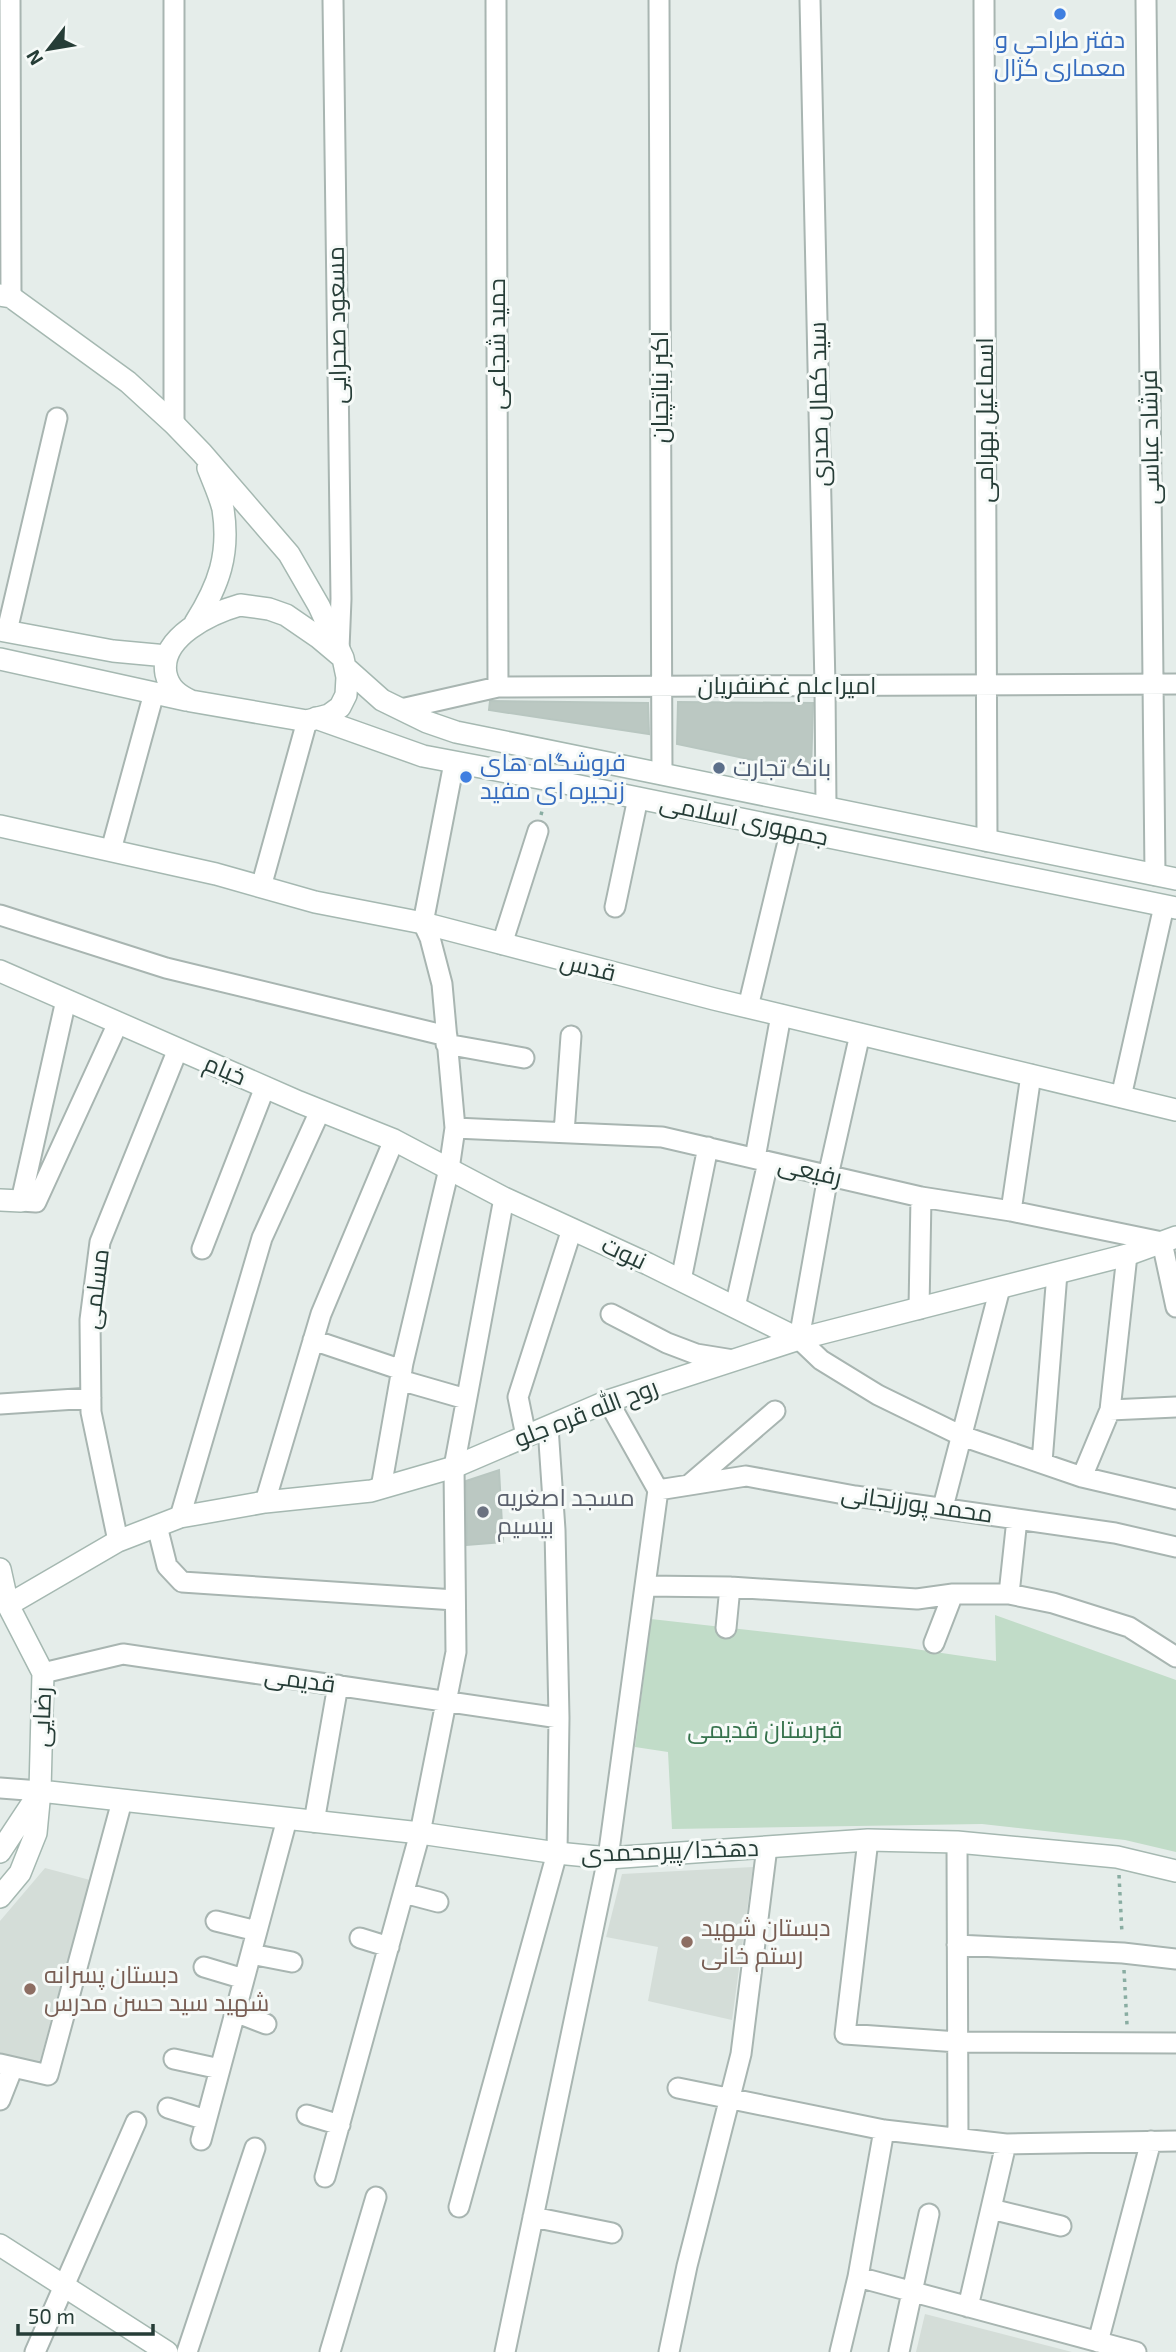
<svg xmlns="http://www.w3.org/2000/svg" width="1176" height="2352" font-family="'Exo 2',Cairo,sans-serif">
<style>
.built{fill:#d4ddd8}
.green{fill:#c1dcc8}
.building{fill:#bbc8c2;stroke:#b8c6c0;stroke-width:2}
.lines{fill:none;stroke-linecap:round;stroke-linejoin:round}
.street-casing{stroke:#a8b5b1;stroke-width:23}
.secondary-casing{stroke:#a5b8b1;stroke-width:24}
.path{stroke:#89ada2;stroke-width:3.5;stroke-dasharray:3.5 5;stroke-linecap:butt}
.street{stroke:#fff;stroke-width:19}
.secondary{stroke:#fff;stroke-width:21}
.shop-dot{fill:#3f7fe0;stroke:#f6faf8;stroke-width:2.5}
.service-dot{fill:#5c6f8a;stroke:#f6faf8;stroke-width:2.5}
.worship-dot{fill:#6b7280;stroke:#f6faf8;stroke-width:2.5}
.education-dot{fill:#8d6e63;stroke:#f6faf8;stroke-width:2.5}
.labels{text-anchor:middle;stroke-width:6;stroke-linejoin:round;paint-order:stroke}
.shop-label{font-size:24px;fill:#366cbe;stroke:#f6faf8}
.street-label{font-size:24px;fill:#263d37;stroke:#f6faf8}
.service-label{font-size:24px;fill:#4e5e75;stroke:#f6faf8;text-anchor:start}
.worship-label{font-size:24px;fill:#5b616d;stroke:#f6faf8;text-anchor:start}
.park-label{font-size:24px;fill:#34714b;stroke:#f6faf8}
.education-label{font-size:24px;fill:#785e54;stroke:#f6faf8;text-anchor:start}
</style>
<rect width="100%" height="100%" fill="#e5edea"/>
<path class="built" d="M753,1867l-21,153 -84,-19 10,-54 -52,-10 16,-63z
M45,1868l45,12 -52,188 -38,-11v-136z
M925,2314l147,38h-156z"/>
<path class="green" d="M995,1615l181,65v172l-51,-12 -143,-16 -310,5 -4,-77 -33,-5 16,-128 257,29 88,13z"/>
<path class="building" d="M490,701l158,2 1,31 -160,-24z
M678,702l135,1 -2,69 -134,-28z
M499,1470l4,72 -36,3 -1,-64z"/>
<g class="lines">
<g class="street-casing">
<path id="street" d="M10,0l1,297
M333,0l8,599 -2,50
M496,0l2,687
M659,0l3,774
M810,0l15,686 1,121
M984,0l3,841
M1146,0l9,875
M174,424v-424
M7,631l50,-213
M401,709l97,-22 678,-3
M111,850l43,-157
M261,887l46,-166
M615,907l23,-109
M0,915l166,53 281,68
M502,944l36,-113
M66,1000l-45,201 15,1 82,-179
M748,1007l43,-178
M860,1034l-32,142 -29,163 22,21 57,35 84,41 120,41 94,22
M446,1044l78,14
M1121,1097l43,-191
M455,1128l207,9 259,60 90,14 151,31 14,65
M564,1133l7,-97
M755,1158l26,-143
M1011,1211l20,-136
M202,1249l63,-162
M681,1280l27,-133
M735,1307l33,-145
M919,1309l2,-112
M611,1314l56,29 29,11 37,6
M313,1340l89,30
M400,1380l66,19
M0,1404l91,-6
M1110,1410l66,-3
M526,1436l-8,-39 54,-168
M1042,1462l15,-189
M1082,1477l28,-67 17,-155
M689,1485l86,-74
M381,1488l22,-125 46,-194 6,-41 -13,-144 -12,-46 -7,-15 31,-160
M658,1490l88,-14 109,20 260,37 61,14
M265,1502l56,-188 73,-174
M943,1507l57,-219
M180,1517l82,-279 58,-127
M157,1526l10,40 15,16 273,18
M118,1541l-27,-129 -1,-92 10,-78 78,-193
M645,1586l85,1 187,12 36,-5h56l44,9 76,24 47,30
M1009,1594l8,-75
M726,1628l4,-41
M934,1643l19,-49
M43,1673l80,-19 436,64
M0,1788l40,3
M314,1822l24,-137
M868,1840l-23,194 113,8 218,1
M957,1842l1,296
M404,1893l34,9
M216,1921l41,10
M360,1938l29,9
M957,1945l166,8 53,6
M251,1954l41,8
M204,1967l40,12
M235,2012l31,12
M174,2059l46,10
M0,2064l48,11 74,-274
M678,2088l206,42 122,14 170,-3
M0,2100l13,-33
M168,2108l38,12
M307,2115l33,10
M884,2130l-26,147 278,75
M201,2140l86,-321
M325,2177l95,-344 36,-181 -2,-185 50,-269
M459,2207l98,-354 2,-135 -4,-188 -7,-103
M991,2209l70,17
M533,2217l79,16
M968,2307l38,-163
M1098,2342l53,-201
M35,2352l101,-230
M187,2352l68,-204
M330,2352l46,-155
M505,2352l103,-494 50,-368 -50,-89
M669,2352l18,-86 54,-212 26,-207
M840,2352l18,-75
M899,2352l30,-138"/>
</g>
<g class="secondary-casing">
<path id="secondary" d="M0,295l11,2 117,85 46,42 28,29 87,101 30,52 24,52
M240,605l29,4 17,6 32,22 25,21 4,19 -1,18 -6,12 -11,8 -22,6 -116,-20c-13,-6 -22,-13 -25,-27 -7,-37 46,-61 74,-69z
M195,623c24,-38 35,-69 28,-114 -3,-13 -10,-28 -15,-41
M0,630l113,21 54,5
M0,659l186,41
M345,667l37,33 45,22 29,10 720,147
M316,718l107,38 127,24 626,128
M0,826l216,48 99,28 108,21 291,76 462,111
M0,971l299,131 95,38 110,58 144,66 151,75
M0,1200l21,1
M0,1569l8,36 35,68 -3,118 -4,42 -16,40 -20,24
M8,1605l110,-64 62,-24 85,-15 106,-11 83,-24 154,-66 191,-62 328,-84 49,-18
M40,1791l380,42 137,20 51,5 260,-18 89,2 160,15 59,14
M0,1852l39,-59
M0,2245l167,107"/>
</g>
<path class="path" d="M541,815l4,-16
M1119,1875l3,59
M1124,1970l3,55"/>
<use href="#street" class="street"/>
<use href="#secondary" class="secondary"/>
</g>
<g class="shop-dot">
<circle cx="1060" cy="14" r="7"/>
<circle cx="466" cy="777" r="7"/>
</g>
<circle class="service-dot" cx="719" cy="768" r="7"/>
<circle class="worship-dot" cx="483" cy="1512" r="7"/>
<g class="education-dot">
<circle cx="687" cy="1942" r="7"/>
<circle cx="30" cy="1989" r="7"/>
</g>
<g class="labels">
<g class="shop-label">
<text x="1060" y="48">دفتر طراحى و<tspan x="1060" dy="28">معمارى کژال</tspan></text>
<text x="480" y="771" text-anchor="start">فروشگاه های<tspan x="480" dy="28">زنجیره ای مفید</tspan></text>
</g>
<g class="street-label">
<text transform="translate(337 325) rotate(-91)" y="8">مسعود صحرایی</text>
<text transform="translate(497 344) rotate(-90)" y="8">حمید شجاعی</text>
<text transform="translate(660 387) rotate(-90)" y="8">اکبر نباتچیان</text>
<text transform="translate(819 404) rotate(-91)" y="8">سید کمال صدری</text>
<text transform="translate(985 420) rotate(-90)" y="8">اسماعیل بهرامی</text>
<text transform="translate(1150 437) rotate(-91)" y="8">فرشاد عباسی</text>
<text x="787" y="694">امیراعلم غضنفریان</text>
<text transform="translate(744 820) rotate(12)" y="8">جمهوری اسلامی</text>
<text transform="translate(588 967) rotate(14)" y="8">قدس</text>
<text transform="translate(225 1070) rotate(23)" y="8">خیام</text>
<text transform="translate(810 1171) rotate(13)" y="8">رفیعی</text>
<text transform="translate(624 1253) rotate(25)" y="8">نبوت</text>
<text transform="translate(96 1289) rotate(-83)" y="8">مسلمی</text>
<text transform="translate(586 1413) rotate(-21)" y="8">روح الله قره جلو</text>
<text transform="translate(917 1504) rotate(8)" y="8">محمد پورزنجانی</text>
<text transform="translate(300 1680) rotate(8)" y="8">قدیمی</text>
<text transform="translate(42 1717) rotate(-88)" y="8">رضایی</text>
<text transform="translate(670 1851) rotate(-2)" y="8">دهخدا/پیرمحمدی</text>
</g>
<g class="service-label">
<text x="733" y="776">بانک تجارت</text>
</g>
<g class="worship-label">
<text x="497" y="1506">مسجد اصغریه<tspan x="497" dy="28">بیسیم</tspan></text>
</g>
<g class="park-label">
<text x="765" y="1738">قبرستان قدیمى</text>
</g>
<g class="education-label">
<text x="701" y="1936">دبستان شهید<tspan x="701" dy="28">رستم خانی</tspan></text>
<text x="44" y="1983">دبستان پسرانه<tspan x="44" dy="28">شهید سید حسن مدرس</tspan></text>
</g>
</g>
<g transform="translate(49 49) rotate(239)" stroke="#f6faf8" stroke-width="5" paint-order="stroke">
<path d="M0-5L12 26L0 18L-12 26Z" fill="#263d37"/>
<text y="-10" font-size="19" font-weight="bold" text-anchor="middle" fill="#263d37">N</text>
</g>
<path d="M18 2324v10h135v-10" fill="none" stroke="#263d37" stroke-width="3.5"/>
<text x="28" y="2324" font-size="21" fill="#263d37" stroke="#f6faf8" stroke-width="5" paint-order="stroke">50 m</text>
</svg>
